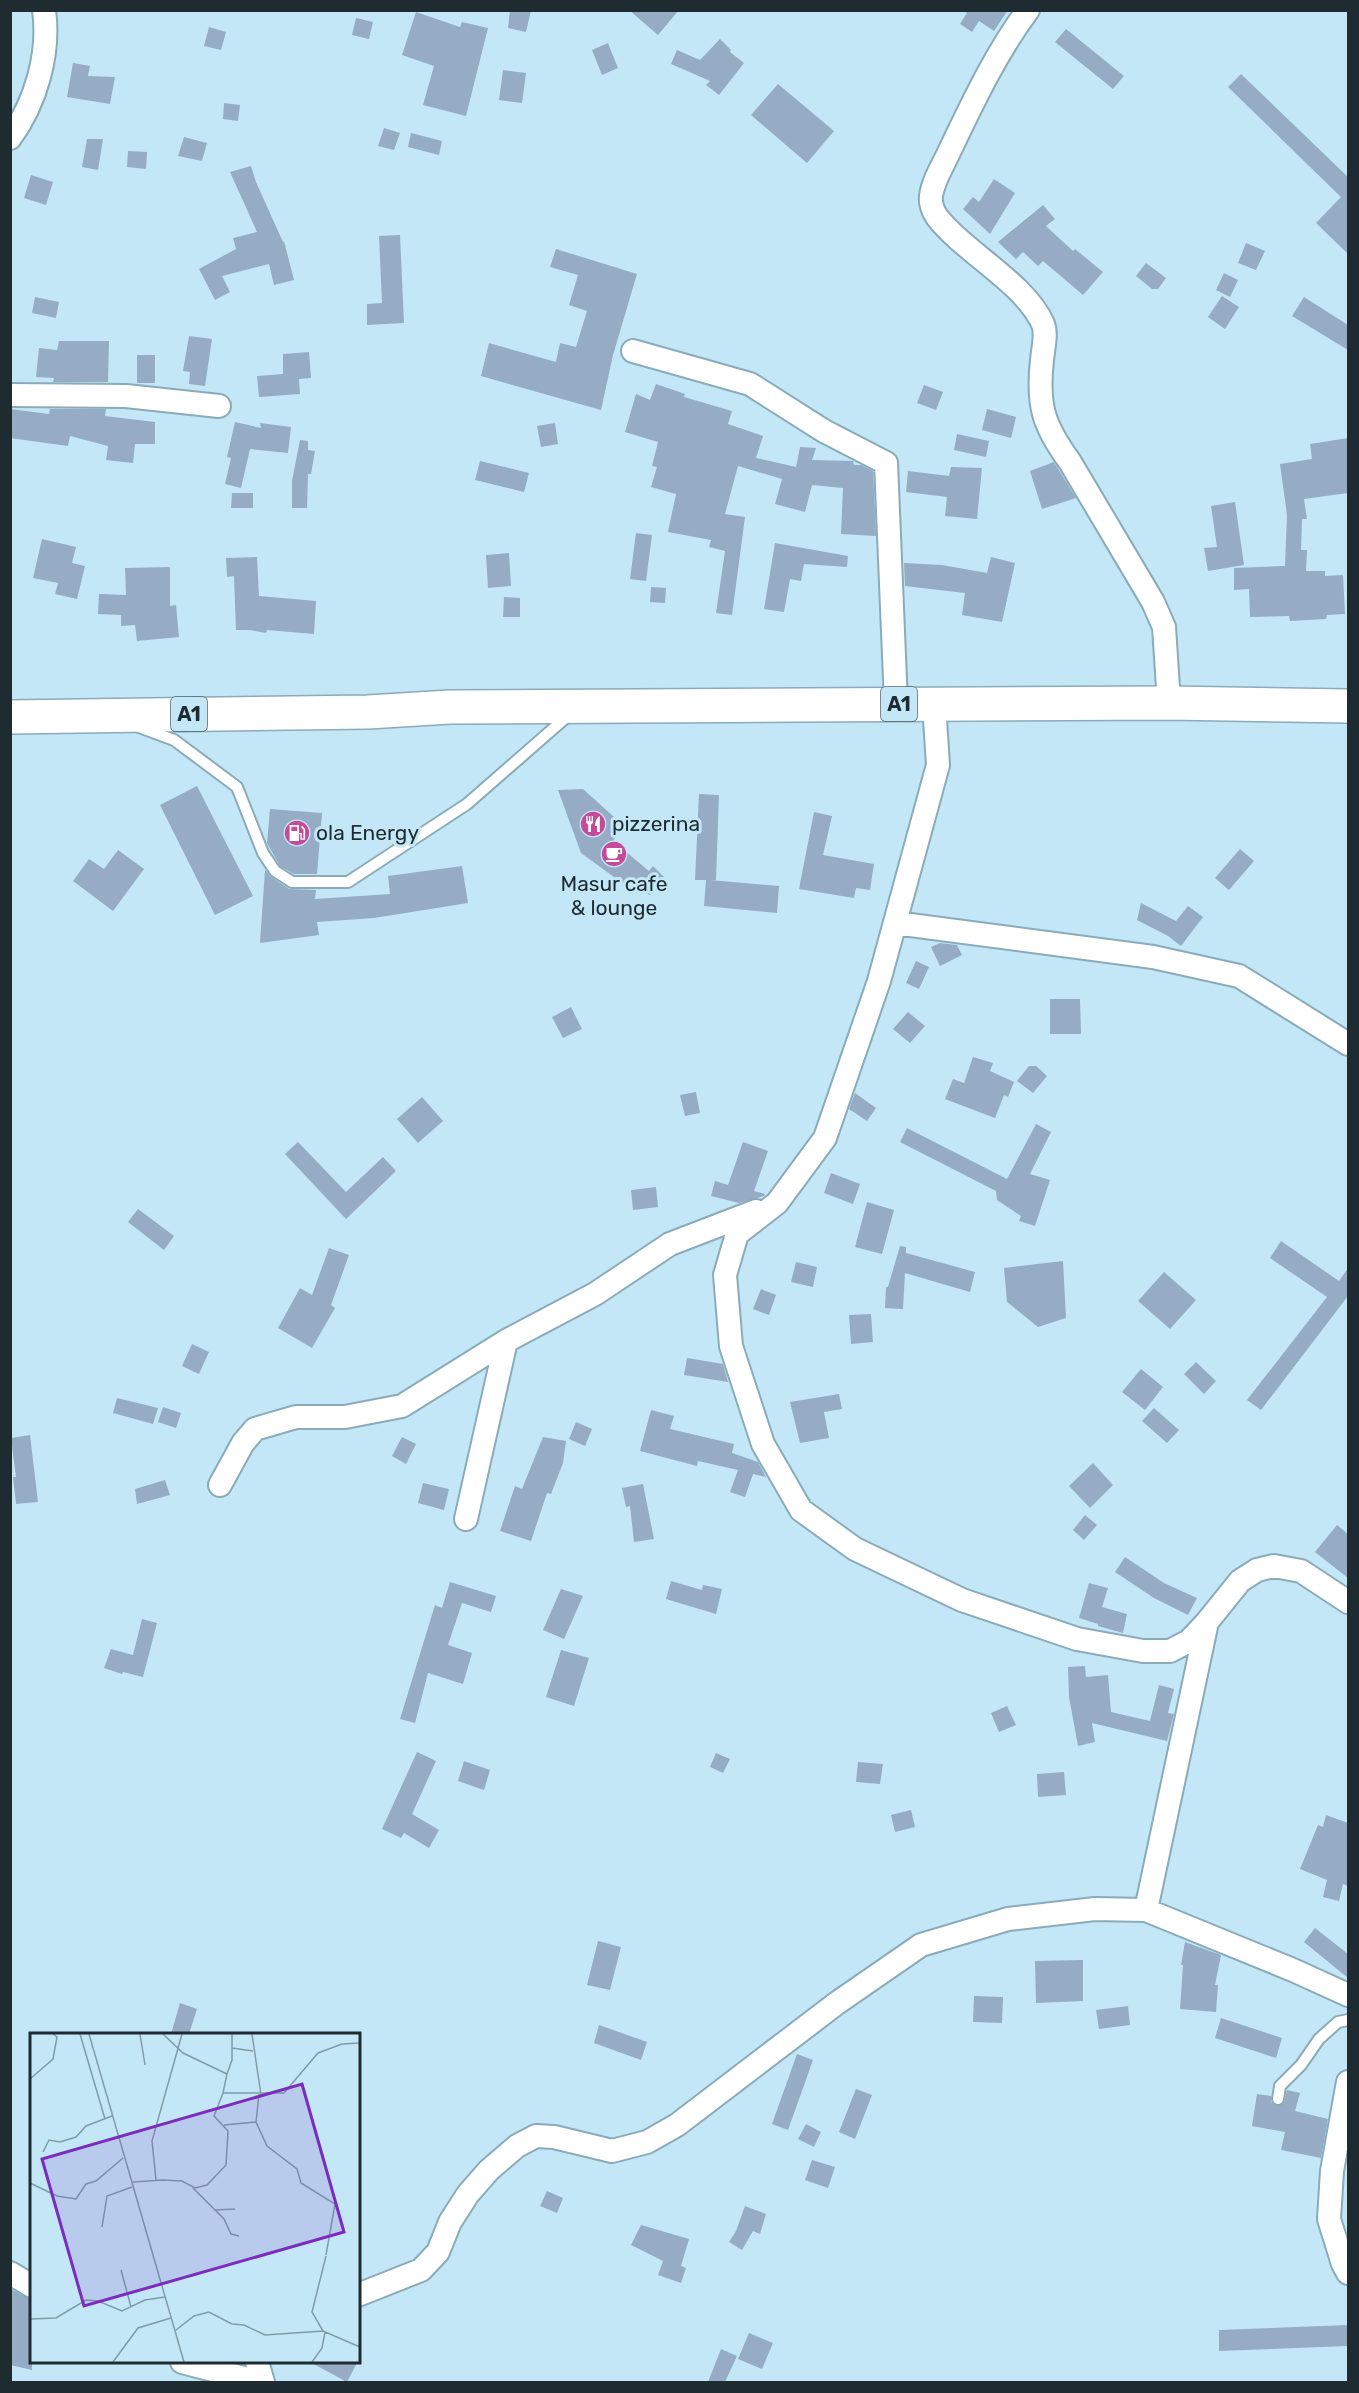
<svg xmlns="http://www.w3.org/2000/svg" width="1359" height="2393" font-family="Rubik,sans-serif">
<style>
.building{fill:#96acc4}
.lines{fill:none;stroke-linecap:round;stroke-linejoin:round}
.service-casing{stroke:#89abba;stroke-width:14}
.minor-casing{stroke:#89abba;stroke-width:26}
.trunk-casing{stroke:#89abba;stroke-width:36}
.service{stroke:#fff;stroke-width:10}
.minor{stroke:#fff;stroke-width:22}
.trunk{stroke:#fff;stroke-width:33}
.labels{text-anchor:middle;stroke-width:6;stroke-linejoin:round;paint-order:stroke}
.shield{fill:#c3e7f6;stroke:#50646d;stroke-width:1.5}
.shield-label{font-size:20px;font-weight:bold;fill:#1e2c32}
.poi-label{font-size:21px;fill:#1e2c32;stroke:#c3e7f6;text-anchor:start}
.inset-road{fill:none;stroke:#819ca8;stroke-width:1.5}
.view{fill:#7b2cbf;fill-opacity:0.15;stroke:#7b2cbf;stroke-width:3}
.inset-edge{fill:none;stroke:#1e2c32;stroke-width:3}
</style>
<rect width="100%" height="100%" fill="#c3e7f6"/>
<path class="building" d="M510,10h21l-5,22 -18,-4z
M629,10h50l-21,25z
M963,10h45l-14,21 -15,-10 -7,11 -12,-8 7,-11z
M416,12l44,15 2,-5 26,6 -22,88 -43,-11 11,-39 -32,-11z
M356,18l17,4 -4,17 -17,-4z
M209,27l17,5 -5,18 -17,-4z
M1066,29l58,47 -11,13 -58,-47z
M720,39l11,11 -1,2 14,11 -25,32 -13,-10 4,-4 -39,-17 6,-14 23,10z
M608,43l10,25 -16,7 -10,-25z
M73,63l17,3 -2,10 27,1 -5,27 -43,-7z
M503,70l23,3 -4,30 -23,-3z
M1241,74l107,103v77l-32,-31 25,-26 -113,-110z
M778,84l56,47 -27,32 -56,-48z
M224,103l16,2 -2,16 -15,-2z
M384,128l16,5 -6,17 -16,-4z
M411,133l31,8 -3,14 -31,-8z
M184,137l23,6 -5,18 -24,-5z
M87,139h16l-5,31 -16,-3z
M128,151l19,1 -1,17 -19,-2z
M251,166l5,16 27,60 1,-1 10,39 -20,5 -5,-21 -47,12 8,16 -15,8 -16,-31 37,-20 -3,-11 24,-6 -27,-60z
M31,175l22,7 -7,23 -22,-7z
M994,179l21,14 -25,41 -27,-25 10,-12 6,5z
M1043,205l12,14 -9,7 27,25 2,-2 28,23 -20,23 -40,-34 -5,5 -15,-14 -7,7 -18,-17z
M400,235l4,88 -37,2v-21l15,-1 -3,-67z
M1246,243l19,8 -9,19 -18,-7z
M556,249l81,25 -24,81 -12,55 -120,-34 8,-33 67,19 4,-19 16,4 11,-36 -18,-6 9,-30 -28,-8z
M1146,263l20,15 -8,11h-6l-16,-13z
M1224,273l14,7 -8,17 -14,-7z
M1222,296l17,11 -14,22 -17,-12z
M35,297l24,5 -3,16 -24,-5z
M1304,297l44,28v25l-56,-34z
M189,336l23,3 -7,47 -16,-2 1,-12 -7,-1z
M59,341h50l-1,41h-55l1,-4 -18,-1 3,-29 18,2z
M309,352l2,26 -12,1 1,15 -41,3 -2,-21 26,-2v-20z
M137,355h18v28h-18z
M656,384l29,10 -1,3 48,14 -4,13 35,12 -7,22 40,9 4,-20 16,1 -4,12 41,1 1,4h7l12,6 3,65 -35,-2 2,-46 -31,-3 -7,27 -30,-8 7,-25 -44,-13 -13,48 20,3 -13,98 -16,-2 9,-62 -16,-4 2,-7 -43,-8 8,-38 -25,-7 6,-20 -5,-1 6,-24 -33,-10 11,-38 14,6z
M924,385l19,7 -7,18 -19,-7z
M10,409l39,5 1,-5h56l-1,7 50,6v22h-20l-2,19 -27,-3 2,-14 -38,-10 -2,10 -58,-8z
M987,409l29,8 -5,21 -29,-8z
M235,422l26,6 -1,-5 31,4 -3,26 -38,-4 -9,39 -16,-4 6,-26 -4,-1z
M555,423l3,21 -17,3 -4,-21z
M957,434l32,7 -3,16 -32,-7z
M1348,438v55l-44,6 3,20h-5l-1,31h6l-1,21h19v5l18,-1 2,39 -18,1 -1,4 -36,2 -1,-5 -39,1 -1,-28 -15,1v-22l51,-2 2,-51 -7,-51 32,-5 -2,-15z
M300,440l8,1v9l7,1 -4,23h-3l-1,34h-15v-27z
M480,461l49,12 -5,19 -49,-12z
M1054,462l22,36 -34,11 -12,-38z
M951,467l31,1 -5,51 -32,-3 2,-19 -41,-5 2,-21 41,5z
M232,493h21v15h-22z
M1235,502l9,63 -36,6 -4,-23 13,-1 -6,-41z
M636,533l16,2 -6,46 -16,-2z
M42,539l34,8 -4,16 13,3 -8,33 -22,-5 3,-11 -25,-5z
M775,543l73,13 -1,11 -43,-3 -3,17 -11,-2 -6,33 -20,-3z
M509,553l2,33 -23,2 -2,-33z
M257,557l2,39 57,5 -2,33 -47,-4 -1,3 -16,-3h-14l-2,-54 -7,1 -1,-19z
M991,557l24,6 -13,59 -40,-7 3,-22 -60,-7 -1,-23 38,2 45,8z
M170,567v39l6,-1 3,32 -42,4 -2,-16 -14,1v-11l-23,-1 1,-20 27,1 -1,-27z
M651,587l15,1 -1,15 -15,-1z
M504,597l16,1v19h-17z
M197,786l56,110 -38,19 -55,-110z
M583,789l40,36 -10,16 36,30 4,-5 11,11 -14,18 -11,-5 -3,3 -55,-40 -23,-63z
M699,794l20,1 -3,85h-6l69,6 -2,27 -73,-7 2,-26h-11z
M270,809l52,4 -5,61h-23l-14,-8 -13,-23z
M814,812l18,4 -9,39 51,9 -4,26 -14,-2 -2,10 -55,-9z
M1240,849l14,12 -25,29 -14,-12z
M118,850l26,19 -31,42 -40,-30 16,-22 15,10z
M462,866l6,37 -94,15 -57,4 2,13 -59,8 5,-73 6,7 18,12 27,1 -1,9 75,-5 -2,-18z
M1141,903l35,18 12,-15 15,11 -22,29 -13,-10 -31,-16z
M940,943l17,2 5,10 -22,11 -9,-19z
M916,961l13,6 -10,22 -13,-6z
M1050,999h30l1,35h-31z
M571,1007l11,22 -19,9 -11,-21z
M908,1012l17,14 -15,17 -17,-14z
M973,1057l20,6 -3,8 24,11 -6,15 -4,-2 -9,23 -50,-19 8,-20 11,4z
M1029,1066h7l11,10 -14,17 -16,-12z
M696,1092l4,21 -15,3 -5,-21z
M855,1093l21,15 -9,13 -18,-12z
M422,1097l21,24 -25,22 -21,-24z
M1036,1124l15,8 -21,42 20,6 -15,46 -16,-5 2,-5 -24,-16 -1,-9 -96,-49 7,-14 100,51z
M298,1142l48,50 37,-35 13,14 -50,48 -61,-65z
M743,1142l25,9 -14,40 11,3 -1,2 -25,7 -28,-7 4,-15 13,4z
M831,1173l29,11 -7,20 -29,-11z
M656,1187l2,20 -25,3 -2,-20z
M867,1202l27,8 -12,44 -27,-7z
M138,1209l36,27 -10,14 -36,-28z
M1281,1241l58,40 9,-13v28l-87,114 -14,-10 80,-103 -57,-39z
M900,1246l6,1v6l69,19 -5,20 -65,-19 -2,36 -18,-1 1,-21h2z
M329,1248l20,7 -18,50 4,3 -23,40 -34,-20 22,-40 12,7z
M1063,1261l3,57 -28,9 -31,-25 -3,-34z
M796,1262l21,5 -4,20 -22,-5z
M1164,1272l32,28 -26,29 -32,-28z
M761,1289l15,6 -7,20 -16,-6z
M871,1314l2,28 -22,2 -2,-29z
M192,1344l17,8 -10,22 -17,-8z
M687,1358l36,6 5,18 -44,-7z
M1196,1362l20,19 -12,13 -20,-20z
M1141,1369l22,18 -18,23 -23,-18z
M839,1394l3,15 -18,3 5,26 -29,5 -10,-41z
M117,1398l41,10 -5,16 -40,-11z
M163,1407l18,6 -5,15 -18,-6z
M1154,1408l25,22 -12,13 -25,-22z
M651,1410l23,6 -4,13 64,15 -2,9 26,9 8,15 -13,-3 -8,23 -15,-5 8,-22 -40,-9 -1,5 -57,-15z
M576,1422l16,7 -7,17 -16,-7z
M30,1435l8,67 -22,2 -3,-27h3l-5,-39z
M402,1437l14,7 -10,20 -14,-8z
M543,1437l23,4 -3,22 -12,31 -4,-1 -16,48 -31,-10 15,-45 7,3z
M1093,1463l20,22 -23,23 -21,-22z
M165,1480l5,15 -33,9 -2,-15z
M423,1483l26,6 -5,21 -26,-7z
M643,1484l11,55 -20,3 -4,-36 -4,1 -4,-19z
M1085,1515l12,10 -13,15 -11,-10z
M1337,1525l11,9v44l-33,-26z
M1125,1557l39,26 33,15 -9,17 -34,-17 -39,-26z
M671,1581l31,9 1,-5 19,4 -6,25 -50,-15z
M450,1582l46,14 -5,16 -29,-9 -14,42 24,8 -9,31 -35,-11 -13,50 -15,-4 35,-114 7,3z
M1089,1583l19,5 -6,19 25,7 -4,19 -25,-7v-2l-19,-6z
M561,1589l22,7 -19,43 -21,-9z
M142,1619l15,4 -14,54 -20,-5 -1,2 -18,-6 7,-19 22,6z
M561,1650l28,8 -15,48 -28,-9z
M1085,1666l1,11 22,-2 3,37 39,9 9,-36 15,4 -6,24 6,1 -7,27 -75,-18 3,19 -17,4 -9,-49 -1,-30z
M1007,1706l9,19 -17,7 -8,-19z
M417,1752l19,9 -24,53 27,16 -10,18 -25,-15 -3,5 -19,-9z
M716,1753l14,6 -7,14 -13,-6z
M464,1761l26,9 -6,20 -26,-9z
M858,1762l25,2 -3,20 -24,-2z
M1064,1772l2,23 -28,2 -1,-23z
M911,1810l4,17 -20,5 -4,-17z
M1326,1815l22,8v63l-5,-2 -4,17 -16,-4 4,-17 -27,-11 18,-44 5,2z
M1315,1928l33,26v24l-44,-36z
M598,1941l23,6 -11,43 -23,-5z
M1185,1942l36,13 -6,30h3l-2,27 -36,-3 3,-44h-2z
M1083,1960v41l-47,2 -1,-42z
M974,1996l29,1 -1,26 -29,-1z
M180,2003l17,6 -8,25h-18z
M1128,2006l2,19 -31,4 -3,-19z
M1221,2018l61,20 -6,20 -61,-20z
M599,2025l48,17 -6,18 -47,-17z
M797,2054l16,6 -25,70 -16,-6z
M856,2089l16,6 -17,44 -16,-7z
M1287,2090l13,3 -5,18 33,8 -7,39 -40,-8 4,-18 -33,-6 5,-32 14,2v6l6,4 7,-3z
M806,2124l15,8 -7,15 -16,-8z
M812,2160l23,7 -7,21 -23,-8z
M547,2191l16,7 -6,15 -17,-7z
M745,2206l21,8 -6,20 -7,-3 -11,19 -13,-8 7,-11z
M641,2225l48,14 -8,27 5,2 -5,15 -23,-8 5,-14 -32,-16z
M10,2289l22,10v71l-22,-5z
M1348,2325v21l-129,5v-21z
M749,2333l24,10 -11,26 -24,-10z
M721,2349l16,7 -12,26h-17z
M308,2361h50l-11,21z"/>
<g class="lines">
<g class="service-casing">
<path id="service" d="M139,727l35,13 63,47 26,66 12,18 17,11h56l119,-78 103,-90
M1278,2099l2,-13 21,-21 18,-26 19,-17 10,-2"/>
</g>
<g class="minor-casing">
<path id="minor" d="M1028,10c-32,43 -55,92 -78,140 -6,14 -17,30 -19,46 -1,8 2,15 6,21 28,36 88,66 106,107 4,10 0,25 -1,36 -5,45 1,65 28,102l83,140 11,25 5,76
M10,138c26,-35 40,-85 34,-128
M633,351l117,33 74,47 62,32 10,241
M10,395l116,1 93,10
M934,704l4,61 -59,216 -54,157 -48,65 -40,31 -12,41 6,71 32,98 38,66 54,39 107,51 115,39 66,12h27l19,-10 18,-19 33,-41 17,-11 17,-4 27,5 47,31
M895,923l258,34 86,19 109,68
M220,1485l23,-42 12,-14 41,-12h49l57,-11 104,-65 89,-47 75,-50 86,-33
M466,1519l40,-178
M1146,1910l61,-288
M1348,2082l-16,89 -3,48 14,45 5,9
M10,2273l22,13
M358,2295l63,-25 17,-18 12,-30 18,-28 21,-24 28,-24 19,-10 18,1 58,14 35,-9 30,-17 160,-122 84,-58 87,-26 87,-10 51,1 147,60 55,25
M182,2362l77,20
M257,2362l6,20"/>
</g>
<g class="trunk-casing">
<path id="trunk" d="M10,717l358,-5 82,-5 719,-4 179,3"/>
</g>
<use href="#service" class="service"/>
<use href="#minor" class="minor"/>
<use href="#trunk" class="trunk"/>
</g>
<defs>
<g id="restaurant-disc" transform="scale(1.35)"><circle r="9.5" fill="#c54a9a" stroke="#c3e7f6"/><path d="M-5-6h1v4h1v-4h1v4h1v-4h1v5L-1.5 .5V6h-2V.5L-5-1ZM5-6V6H3V1.5H1.5Q1.5-4 5-6Z" fill="#fff"/></g>
<g id="fuel-disc" transform="scale(1.35)"><circle r="9.5" fill="#c54a9a" stroke="#c3e7f6"/><path d="M-5.5-6h7V0h2V4h1.3V-2.5L3-4.5l.8-.8L6-3V5H2.5V1h-1V6h-7ZM-4.2-4.7v3.2H.2V-4.7Z" fill="#fff"/></g>
<g id="cafe-disc" transform="scale(1.35)"><circle r="9.5" fill="#c54a9a" stroke="#c3e7f6"/><path d="M-5.5-4.5H6V0H3Q3 3.5 0 3.5H-2.5Q-5.5 3.5-5.5 0ZM3-3.2v2h1.7v-2ZM-6 4.5H4V6H-6Z" fill="#fff"/></g>
</defs>
<g fill-rule="evenodd">
<use href="#restaurant-disc" x="593" y="824"/>
<use href="#fuel-disc" x="297" y="833"/>
<use href="#cafe-disc" x="614" y="854"/>
</g>
<g class="labels">
<g class="shield">
<rect x="881" y="687" width="36" height="34" rx="4.5"/>
<rect x="171" y="697" width="36" height="34" rx="4.5"/>
</g>
<g class="shield-label">
<text x="899" y="711">A1</text>
<text x="189" y="721">A1</text>
</g>
<g class="poi-label">
<text x="612" y="831">pizzerina</text>
<text x="316" y="840">ola Energy</text>
<text x="614" y="891" text-anchor="middle">Masur cafe<tspan x="614" dy="24">&amp; lounge</tspan></text>
</g>
</g>
<g transform="translate(30 2033)">
<rect width="330" height="330" fill="#c3e7f6"/>
<path class="inset-road" d="M50,1l25,85M59,1l95,328M110,1l5,31M133,1l20,19 44,21 -4,19M222,1l9,61M202,15l21,3M197,41l5,-14v-26M0,46l23,-20 4,-22 -4,-3M229,61l-3,28 11,24 30,23 4,14 34,21 -9,51M194,92l32,-3M13,119l6,-12 11,2 16,-5 10,-11 26,-10M126,147l-4,-39 30,-107M103,149l30,-2 19,1 13,7 12,-3 19,-20 2,-34 -14,-15 9,-23h61l34,-40 24,-9 18,-1M0,150l27,13 19,3 10,-15 10,-3 27,-23M163,155l31,31 7,15 8,2M185,177l20,-1M72,194l5,-31 25,-9M91,237l10,37M0,286l26,-1 30,-18 12,1 24,10 23,-11 20,-3M146,297l18,-14 15,-4 23,12 12,1 21,10 58,-4 37,16M293,298l-11,-19 14,-56M83,329l25,-34 33,-10M282,329l10,-14 3,-16"/>
<path class="view" d="M272,51l42,148 -260,74 -42,-147z"/>
<rect width="330" height="330" class="inset-edge"/>
</g>
<rect width="1359" height="2393" fill="none" stroke="#1e2c32" stroke-width="24"/>
</svg>
